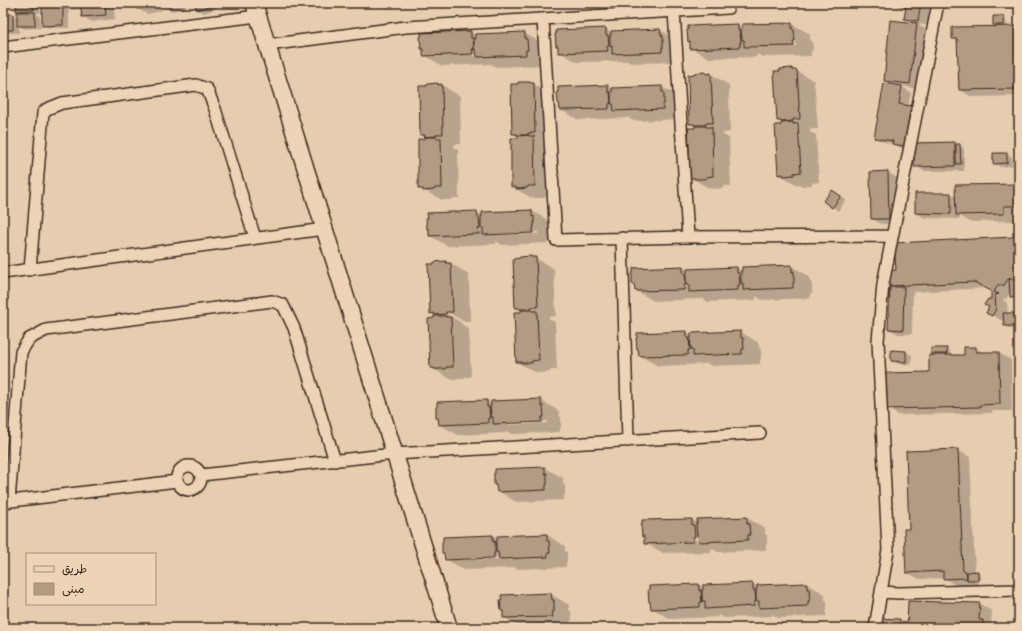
<svg xmlns="http://www.w3.org/2000/svg" width="1022" height="631" font-family="Kalam,'Playpen Sans Arabic',sans-serif">
<style>
.shadow{fill:#0003;fill-rule:evenodd}
.building{fill:#b29a83;stroke:#3b2a1e}
.lines{fill:none;stroke-linecap:round;stroke-linejoin:round}
.street-casing{stroke:#3b2a1e;stroke-width:14}
.secondary-casing{stroke:#3b2a1e;stroke-width:19}
.street{stroke:#eed4b6;stroke-width:11}
.secondary{stroke:#eed4b6;stroke-width:16}
</style>
<rect width="100%" height="100%" fill="#e7cdb0"/>
<filter id="ink" filterUnits="userSpaceOnUse"><feTurbulence type="fractalNoise" baseFrequency=".025" numOctaves="2"/><feDisplacementMap in="SourceGraphic" scale="8" xChannelSelector="R" yChannelSelector="G"/><feConvolveMatrix kernelMatrix="1 2 1 2 8 2 1 2 1" color-interpolation-filters="sRGB"/></filter>
<g filter="url(#ink)">
<path class="shadow" d="M17,3h23v10l-4,1 4,2 1,12 -17,1 -5,-3v7h-16v-23h2l6,3v2l7,3 3,-5 -4,-2z
M43,3h70l2,16 -23,3 -9,-5 -1,-8 -10,1 -3,-2v20h-20l-6,-3z
M137,3h49v5l-14,3 -10,-6 -2,1 1,5 -14,3 -9,-5z
M195,3h20l2,5 -13,5 -6,-3z
M897,3h33l-3,22 -10,-1 8,5 -6,60 -18,-3 10,7 -3,14 12,6 -6,31h41l3,1h2l4,4v22h-40l-9,-5v-20l-2,5 -10,-2 -7,-4 -12,-3 -9,-5 18,-52 -8,-5 29,-57 -9,-5 1,-8 -9,-6z
M962,3h34v2h-31z
M1004,17l2,2 1,8h10l-1,-10h3v79l-47,1 -12,-7 -2,-48 -5,-4 46,-11 -5,-3z
M792,24l18,10v6l2,1 1,10 -2,-1v6l-48,1 -6,-3v3l-48,1 -18,-10v-6l-2,-1 49,-16 5,3zM793,33h2l1,13h-1z
M606,29l4,3 50,-2 18,10 2,22 -49,1 -6,-3v1l-48,1 -18,-10z
M471,32l5,3 48,-2 18,10 2,22 -48,2 -5,-3 -49,2 -18,-11zM469,51l9,5v2l-10,-5z
M3,61l6,2 -1,7 -5,-1z
M791,70l3,1h3l17,10 4,48h-8v3l6,3 3,47 -7,1v2l-11,1 -1,-2 -3,1 -18,-11 3,-51 -4,-2z
M706,73l2,2 3,-1 18,11 1,47 -7,1v2l6,3 2,48h-7v2l-10,1 -5,-1 -18,-10 5,-49v-2l-6,-3z
M438,84l4,1 18,11 1,48h-6l-1,3 4,3 1,48h-6l-1,2h-10l-23,-12 7,-51 -5,-2 7,-48z
M534,84l18,11v101h-6l-1,2h-10l-5,-1 -18,-10 7,-48v-2l-6,-4z
M608,86l4,3 50,-2 18,10 1,22 -48,2 -6,-4v1l-48,2 -18,-10v-6l-2,-1z
M1018,152h1v11h-1z
M1006,154l6,3 1,9 -13,1 -6,-4z
M871,172h17l9,6 1,46h-17l-9,-5z
M1019,185v28h-3v8l-47,1 -9,-6v3l-35,-1 -9,-5 35,-19 5,3z
M838,194l8,6 -8,11 -5,-4z
M532,211l18,10 1,22 -49,2 -6,-4v3l-48,2 -18,-10v-6l-2,-1 1,-10 48,-7 6,4zM538,232v2l-39,1v-2z
M1019,233v68l-8,-4v-6l-5,8 3,2 -6,-3v2l4,3 1,11h6l5,3v12h-8l-6,-3 -1,-4 -17,-10 5,-12v-9l-5,-3 -74,4 -1,42h-14l-9,-5 2,-43 -1,-1 7,-15 117,-32zM1004,275l6,4v3l-7,-5z
M533,258h3l18,11 2,47 -7,1v2l6,3 2,48h-7v2l-11,1 -4,-1 -18,-10 5,-49v-2l-6,-3z
M446,262l5,2 18,10 1,48h-5l-18,-10v2l16,10h-2l8,5 2,48h-7v2h-11l-4,-1 -18,-10 4,-52 -5,-3z
M791,266l18,10 1,6 2,1v10h-2l1,5 -49,2 -6,-4v4l-48,2 -6,-4v1l-48,2 -18,-10v-6l-3,-1 50,-17 5,4 49,-3 6,3z
M687,332l5,4 49,-4 18,11v5l2,1v10h-1v5l-48,2 -6,-3v1l-48,2 -18,-10 -1,-6 -1,-1z
M965,348h11l8,5h15l12,7 1,51h-20v2l-94,2 -12,-7 44,-35 7,-17 -5,-3v-4h15l3,1v6h15z
M906,352l6,3 -1,10 -13,-1 -6,-3z
M541,400l18,11v5l2,1v10h-1v5l-48,2 -6,-3v2l-48,2 -18,-10 -1,-6 -2,-1 50,-17 5,3zM547,421v2l-39,2v-2z
M957,450l13,7 5,115h2l3,2v7h-2l1,4 -22,1 -13,-8 -25,1 -13,-7 4,-42z
M545,468l18,10v6l2,1v10h-1v5l-48,2 -18,-11z
M747,518l18,10v6l2,1v10h-1v5l-48,2 -7,-4v4l-48,1 -18,-10v-6l-2,-1 49,-16 6,3zM689,533l11,6v3l-12,-7z
M547,535l18,11v5l2,1v10h-1v5l-48,2 -6,-3v2l-48,2 -18,-11 47,-23 5,3zM499,557v2l-39,1v-2z
M753,584l5,3 49,-3 18,10v6l2,1v10h-1v5l-48,2 -6,-4v2l-48,2 -6,-3v2l-48,2 -18,-11 47,-23 5,3z
M551,594l18,11v5l2,1 1,10h-2v5l-48,2 -18,-10v-6l-2,-1z
M980,604l12,7 -1,15 4,2h-124v-9l29,1 8,4z"/>
<path class="building" d="M16,3h18v7l-18,1z
M42,3h21v22l-21,1z
M80,3h25l1,12 -24,2z
M136,3h16v3l-15,3z
M194,3h17v2l-14,5z
M896,3h25l-3,18 -14,-2 2,-13 -10,-1z
M3,9h3v5h7v16h-10z
M17,12h18v14h-18z
M993,16h11v9h-11z
M890,20l27,3 -7,61 -26,-3z
M792,23v6l2,1 1,11h-2l1,5 -50,1v-7h-2l-1,-11h1v-5z
M738,24v6l2,1 1,12 -1,-1v5l-50,2v-8l-2,1 -1,-12h1v-4z
M1019,26v63l-60,1 -2,-51h-5v-12z
M606,28v7h2l1,11h-2l1,5 -50,2v-7h-2l-1,-12h1v-4z
M660,29l1,6 2,1v12l-1,-1v5l-50,2v-8l-2,1v-12h1v-4z
M471,31v7h2l1,12 -2,-1 1,5 -50,2v-7h-2l-1,-12h1v-4z
M525,32v7h2l1,11h-2v5l-49,2 -1,-7h-2v-12h1v-4z
M792,68v2h5l3,49h-7v2l-12,1v-1h-4l-3,-50h6v-2z
M706,72v2l5,-1 2,50h-7v2h-12v-1h-5l-1,-49 6,-1v-1z
M518,82h12v1h4l1,50h-7v2h-12l1,-1h-5l-1,-50h7z
M438,83v2l4,-1 1,50h-6l-1,2 -12,1 1,-2h-5l-1,-49h8v-2z
M884,83l18,3 -3,18 12,2 -7,40 -12,-2 1,-3 -19,-3z
M608,85v7h2l1,11 -2,1v5l-49,1 -1,-7h-1l-1,-11h1v-5z
M662,86v6h2v12h-1v5l-49,2 -1,-7h-2v-12h1v-4z
M793,122v2l5,-1 3,49 -7,1v2l-11,1v-2l-5,1 -3,-50h6v-2z
M695,126h11v1h6l1,49 -7,1v2h-11v-1h-5l-2,-50h7z
M529,135v1h5l1,50h-7l-1,2 -11,1v-2h-5v-49h7v-2z
M425,137h11v1h5l1,50h-7l-1,2 -11,1v-2h-5v-50h7z
M955,142v24l-41,1v-24z
M956,144h4l1,20h-5z
M993,153h14v10l-14,1z
M888,171l1,48h-18l-1,-47z
M1019,184v22h-15v8l-48,1 -1,-30z
M832,190l9,6 -9,12 -9,-7z
M915,193h36v21l-36,-1z
M532,210v7l2,-1v12h-1v5l-50,2v-7h-2v-12h1v-4z
M477,211l1,7h1l1,11h-2l1,5 -50,2v-7h-2l-1,-11h2l-1,-5z
M1013,232h6v46l-11,1 -5,8v-2h-5l-4,7 5,2 -4,1 1,14 -4,7 -6,-3 3,-6 -5,-2 4,-6h3v-8l-17,-9 -85,4 -1,-16h8l-2,-27 119,-6z
M531,256v1h5l2,50h-7v2h-11l-1,-1h-4l-2,-49 7,-1v-1z
M446,261v2h5l2,49h-7v2l-12,1v-2l-4,1 -2,-50h6v-2z
M792,265v7l2,-1v12h-1v5l-50,2v-7h-2v-12h1v-4z
M683,266v7h2l1,11 -2,1v5l-49,1 -1,-7h-2v-11h1v-5z
M737,267v6h2l1,12h-2v5l-49,2v-7h-3v-12h1v-4z
M1009,279h10v18h-9z
M890,287h14l-1,43 -15,-1z
M521,310h11v1h5l2,49 -7,1v2h-11v-1h-5l-2,-50h7z
M1003,313h11l1,13h-11z
M434,316h12v1h5l2,50h-7v2h-12v-1h-4l-2,-49 6,-1z
M687,331v7h2l1,12h-2v5l-49,1 -1,-7h-1l-1,-11h1v-5z
M741,331v7h2l1,11h-2v5l-49,2v-7h-2l-1,-11h1v-5z
M964,347h12v5h23l1,52 -20,1v2l-95,2 -1,-36 45,-1v-17h35z
M931,348h16v6h-16z
M891,350l15,1v11l-15,-1z
M541,399v7h2l1,11h-2v5l-49,2v-7h-2l-1,-11h1v-5z
M487,400v7h2l1,11h-2v5l-49,2 -1,-7h-2v-11h1v-5z
M958,449l5,122h3l1,7 -24,1v-8l-37,2 -2,-44h5l-3,-78z
M545,467v7l2,-1v12h-1v5l-49,2 -1,-7h-2v-12h1v-4z
M747,517v7l2,-1 1,12h-2v5l-49,2 -1,-7h-1l-1,-12h1v-4z
M692,519v6h2l1,12h-2v5l-49,2v-8l-2,1 -1,-12h1v-5z
M547,534v7h2l1,11 -2,1v4l-49,2 -1,-7h-2v-11h1v-5z
M493,535v7l2,-1v12h-1v5l-49,2 -1,-7h-2v-11l1,-1v-4z
M978,571v9h-11v-8z
M753,583v7h2l1,12h-2v4l-49,3v-8h-3v-11h1v-5z
M807,583v6h2l1,12h-2v5l-49,2v-7h-3v-12h1v-4z
M699,584v7l2,-1 1,12h-2v5l-49,2 -1,-7h-1l-1,-12h1v-4z
M551,593l1,7h2v12h-2l1,5 -50,1v-7h-2l-1,-11h2l-1,-5z
M908,601l72,2 -1,17h4v8h-76z
M870,618l30,1v9h-30z"/>
<g class="lines">
<g class="street-casing">
<path id="street" d="M674,11l14,226
M543,19l13,221 132,-3 204,-1
M267,45l139,-18 322,-19
M3,47l255,-31
M622,238l6,203
M30,270l13,-157 4,-4 15,-6 134,-18 11,4 8,20 40,129
M3,273l321,-44
M177 478a12 12 0 1 1 24 0a12 12 0 1 1-24 0Z
M201,475l193,-21 366,-21
M9,501l12,-149 8,-13 17,-9 226,-29 11,4 11,23 41,133
M3,502l174,-21
M881,592l18,1 120,-3
M875,628l13,-78 -10,-209 5,-57 55,-281"/>
</g>
<g class="secondary-casing">
<path id="secondary" d="M254,3l195,625"/>
</g>
<use href="#street" class="street"/>
<use href="#secondary" class="secondary"/>
</g>
</g>
<rect width="1022" height="631" fill="none" stroke="#eed4b6" stroke-width="16"/>
<rect x="8" y="8" width="1006" height="615" fill="none" stroke="#3b2a1e" stroke-width="1.5" filter="url(#ink)"/>
<rect x="26" y="553" width="130" height="52" fill="#eed4b6" stroke="#a69079"/>
<rect x="34" y="566" width="20" height="6" fill="#eed4b6" stroke="#a69079"/>
<text x="62" y="573" font-size="12" fill="#3b2a1e">طريق</text>
<rect x="34" y="583" width="20" height="12" fill="#b29a83" stroke="#a69079"/>
<text x="62" y="593" font-size="12" fill="#3b2a1e">مبنى</text>
</svg>
